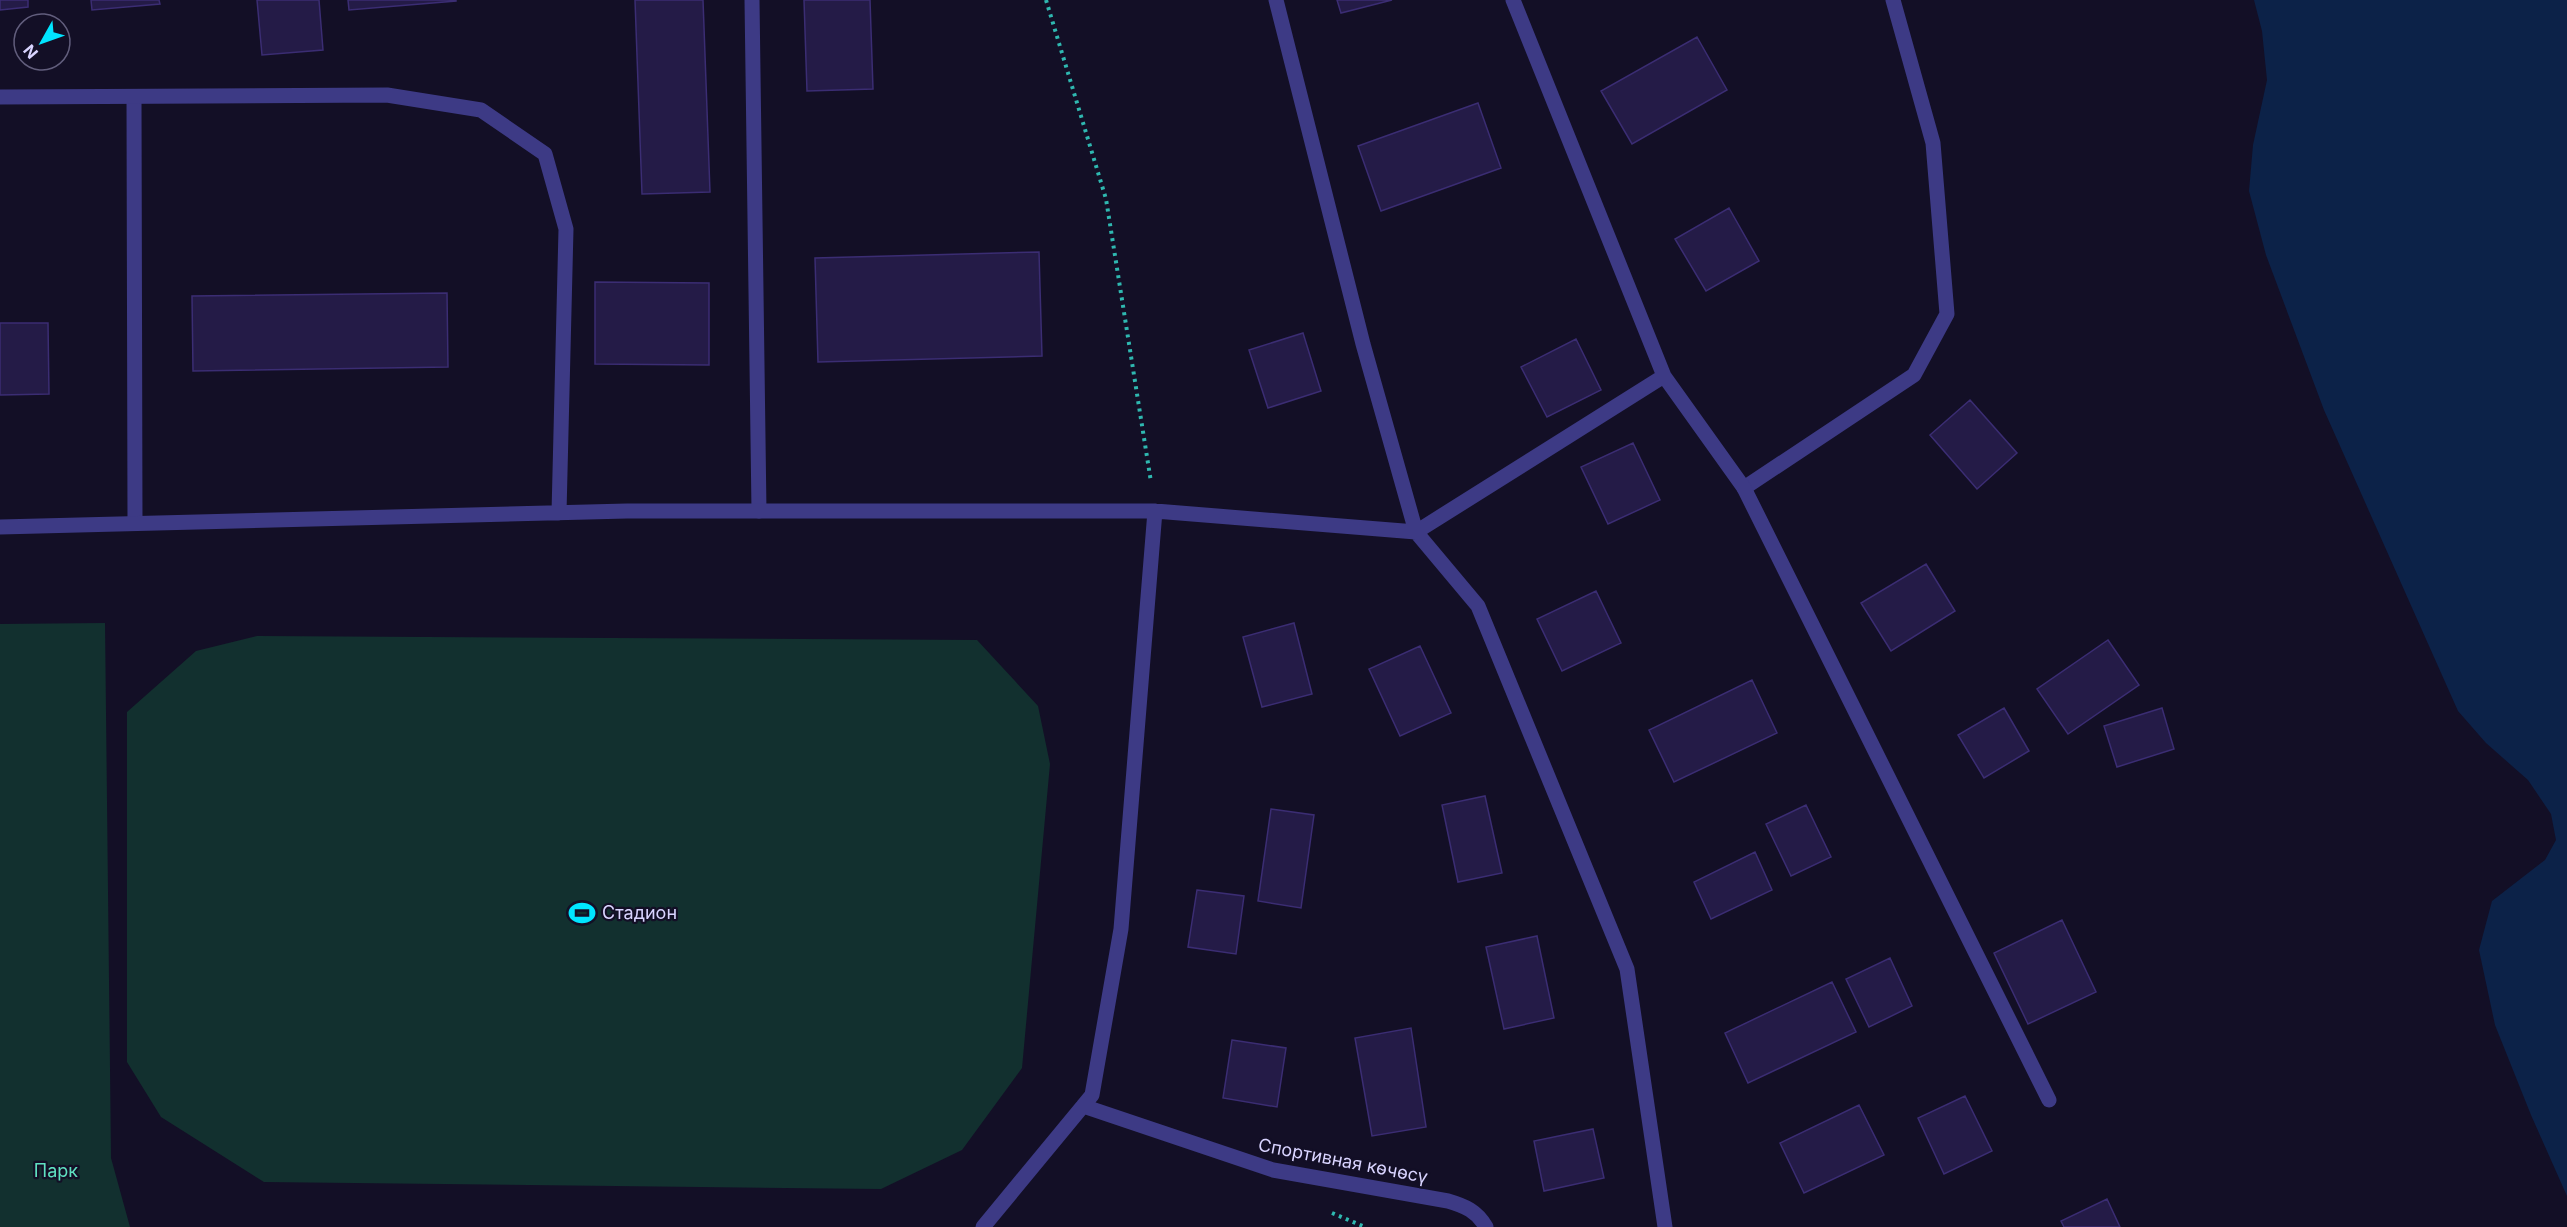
<svg xmlns="http://www.w3.org/2000/svg" width="2567" height="1227" font-family="Inter,sans-serif">
<style>
.green{fill:#12302f}
.water{fill:#0c2248}
.building{fill:#241b47;stroke:#3b2d73;stroke-width:1.5}
.lines{fill:none;stroke-linecap:round;stroke-linejoin:round}
.path{stroke:#2fb8b0;stroke-width:4;stroke-dasharray:3 4.5;stroke-linecap:butt}
.lane{stroke:#3d3a85;stroke-width:15}
.street{stroke:#3d3a85;stroke-width:15}
.labels{text-anchor:middle;stroke-width:4.5;stroke-linejoin:round;paint-order:stroke}
.poi-label{font-size:18px;fill:#d9d4ff;stroke:#130f26;text-anchor:start}
.street-label{font-size:18px;fill:#d9d4ff;stroke:#130f26}
.park-label{font-size:18px;fill:#5fe0c0;stroke:#130f26}
</style>
<rect width="100%" height="100%" fill="#130f26"/>
<path class="green" d="M105,623l6,535 19,69h-130v-603z
M257,636l720,4 61,66 12,58 -28,304 -60,82 -81,39 -617,-7 -103,-65 -34,-55v-350l69,-61z"/>
<path class="water" d="M2254,0h313v1196l-36,-81 -36,-90 -16,-75 13,-49 53,-41 11,-20 -5,-26 -23,-34 -42,-37 -28,-32 -134,-301 -58,-155 -17,-64 4,-46 14,-65 -5,-49z"/>
<path class="building" d="M0,0h28v7l-28,3z
M91,0h68l1,4 -68,6z
M257,0h62l4,50 -61,5z
M348,0h108v1l-107,9z
M635,0h68l7,192 -68,2z
M804,0h66l3,89 -66,2z
M1337,0h55l-51,13z
M1697,37l30,53 -95,54 -31,-53z
M1478,103l23,65 -120,43 -23,-65z
M1729,208l30,53 -53,30 -31,-52z
M1039,252l3,104 -224,6 -3,-104z
M595,282l114,1v82l-114,-1z
M447,293l1,74 -255,4 -1,-75z
M0,323h48l1,71 -49,1z
M1303,333l18,58 -53,17 -19,-58z
M1576,339l25,51 -54,27 -26,-50z
M1970,400l47,53 -40,36 -47,-54z
M1633,443l27,57 -52,24 -27,-57z
M1926,564l29,47 -64,40 -30,-48z
M1596,591l25,52 -59,28 -25,-52z
M1294,623l18,71 -50,13 -19,-70z
M2108,640l31,45 -71,49 -31,-45z
M1420,646l31,67 -51,23 -31,-67z
M1752,680l25,53 -103,49 -25,-52z
M2004,708l25,43 -45,27 -26,-43z
M2162,708l12,41 -57,18 -13,-41z
M1485,796l17,77 -44,9 -16,-77z
M1806,805l25,52 -40,19 -25,-52z
M1271,809l43,6 -13,93 -43,-7z
M1755,852l17,38 -61,29 -17,-37z
M1197,890l47,6 -8,58 -48,-7z
M2062,920l34,72 -68,32 -34,-71z
M1537,936l17,82 -50,11 -18,-82z
M1890,958l22,48 -43,21 -23,-48z
M1832,982l24,50 -108,51 -23,-50z
M1411,1028l15,99 -54,9 -17,-98z
M1232,1040l54,8 -9,59 -54,-9z
M1965,1096l27,55 -48,23 -26,-56z
M1859,1105l25,50 -80,38 -24,-50z
M1593,1129l11,49 -60,13 -10,-50z
M2107,1199l13,28h-56l-3,-6z"/>
<g class="lines">
<path class="path" d="M1046,0l60,199 45,283
M1332,1213l33,14"/>
<path class="lane" d="M752,0l7,511
M134,97l1,426
M1744,488l170,-113 33,-61 -14,-171 -40,-143"/>
<path class="street" d="M1276,0l87,344 53,188 248,-156
M1513,0l151,376 80,112 305,612
M0,97l387,-2 94,15 64,44 21,75 -7,284
M0,527l627,-16h528l261,21 62,74 149,363 38,258
M1083,1106l190,64 175,31c17,5 29,10 38,26
M983,1227l109,-132 29,-166 34,-418"/>
</g>
<defs>
<g id="stadium-bare" transform="scale(2.07)"><path d="M0-5a6.5 5 0 1 0 0 10a6.5 5 0 1 0 0-10ZM-3.5-1.8h7v3.6h-7Z" fill="#00e5ff" stroke="#130f26" stroke-width="2.5" paint-order="stroke"/></g>
</defs>
<g fill-rule="evenodd">
<use href="#stadium-bare" x="582" y="913"/>
</g>
<g class="labels">
<g class="poi-label">
<text x="602" y="919">Стадион</text>
</g>
<g class="street-label">
<text transform="translate(1343 1161) rotate(11)" y="6">Спортивная көчөсү</text>
</g>
<g class="park-label">
<text x="56" y="1177">Парк</text>
</g>
</g>
<g transform="translate(42 42) rotate(230)"><circle r="28" fill="#130f26" stroke="#625e7d" stroke-width="1.5"/>
<path d="M0-4.5L10 22L0 15L-10 22Z" fill="#00e5ff"/>
<text y="-9" font-size="16" font-weight="bold" text-anchor="middle" fill="#d9d4ff">N</text>
</g>
</svg>
